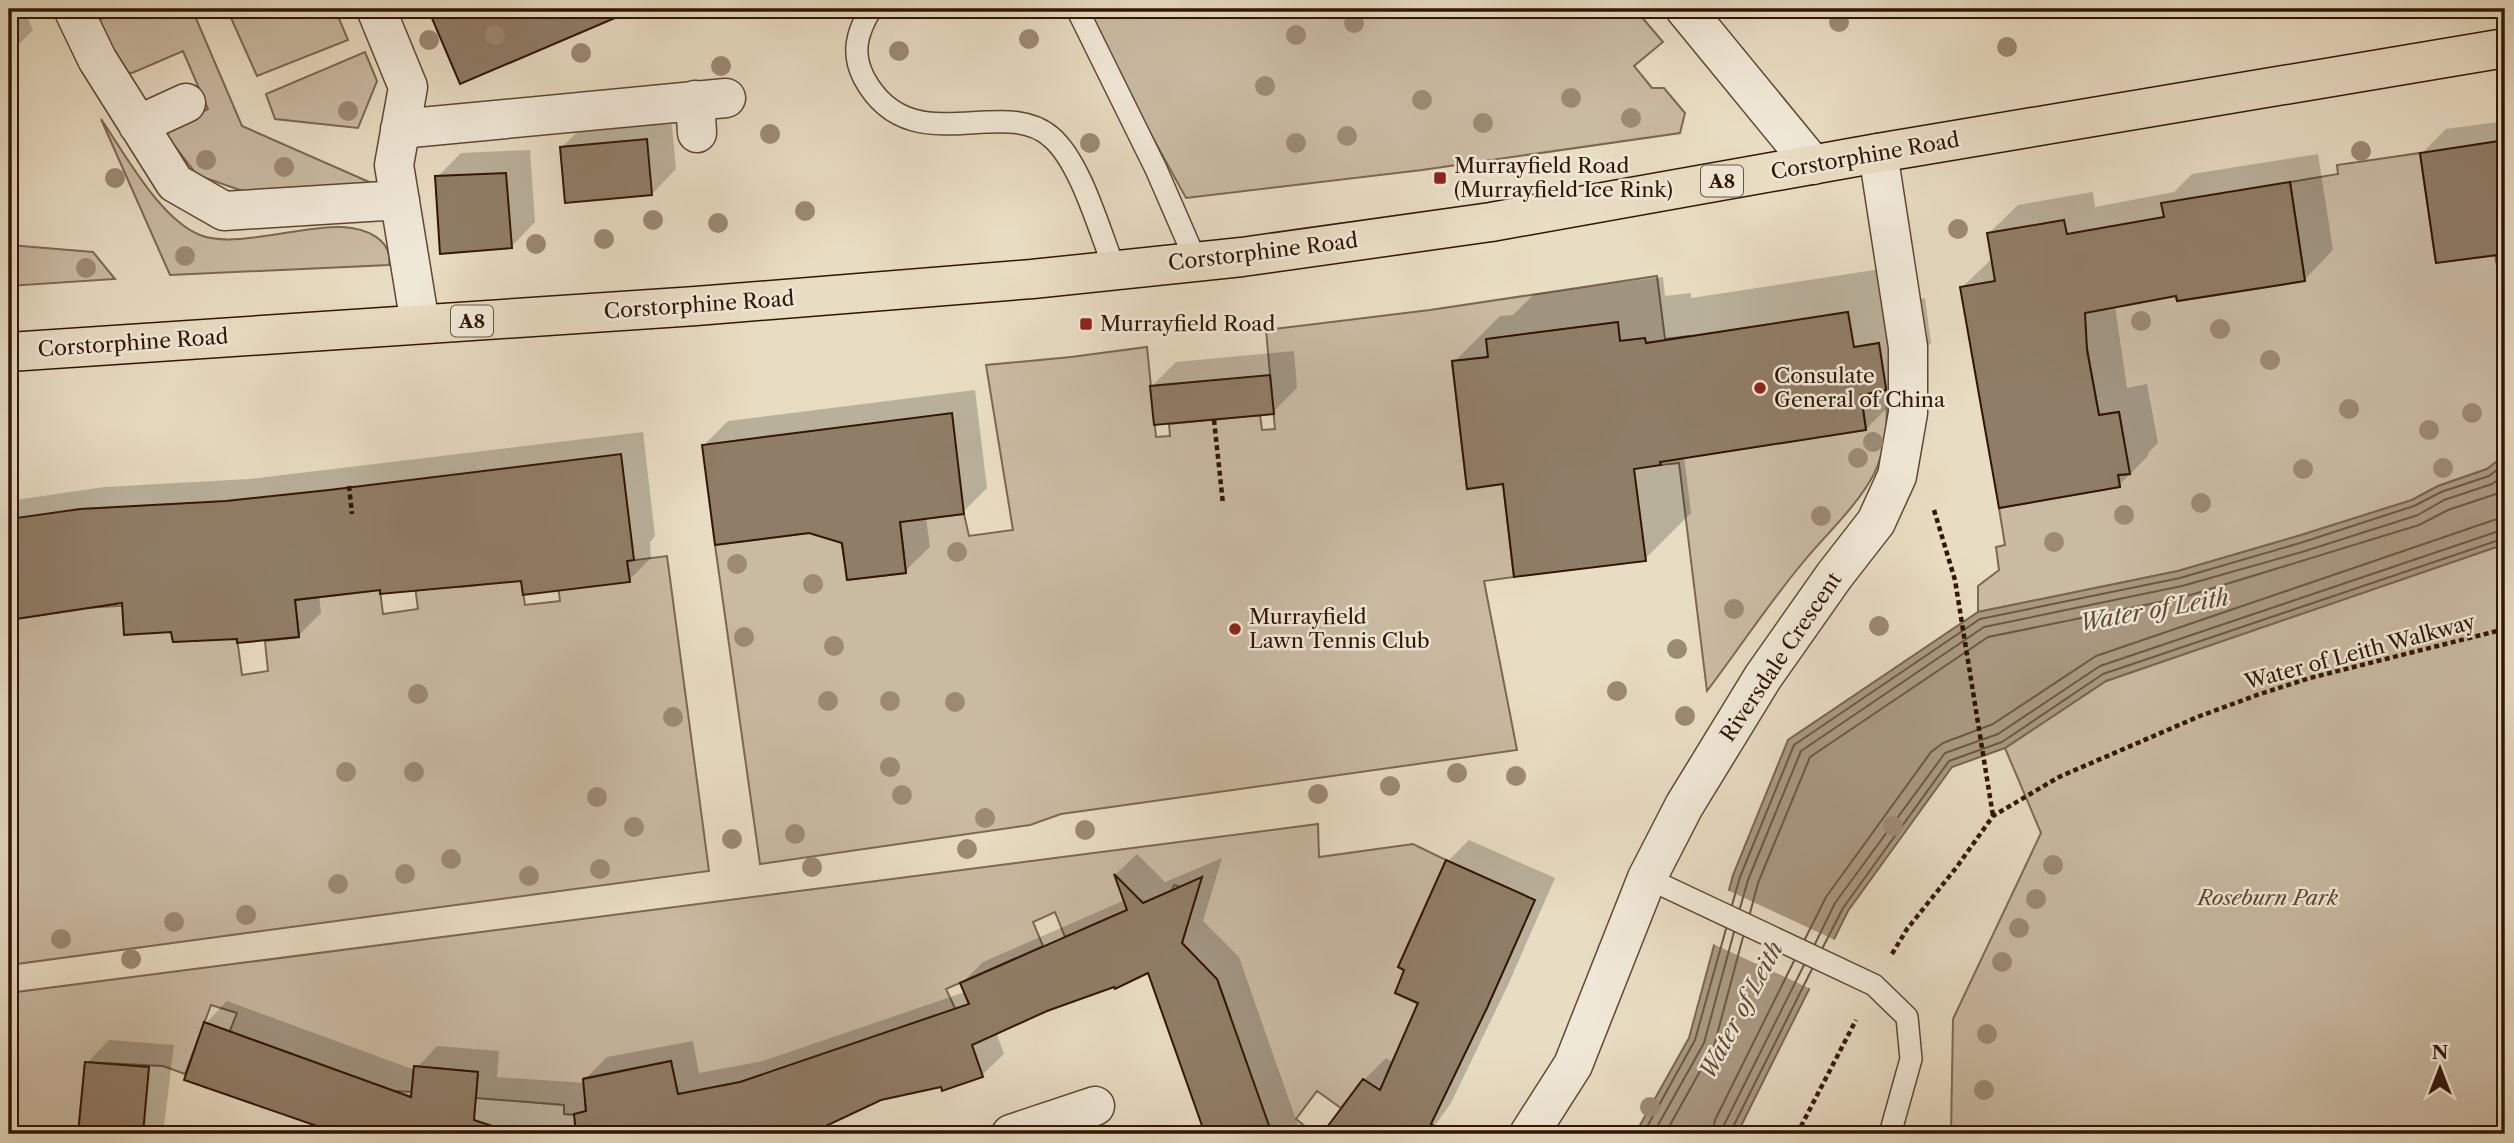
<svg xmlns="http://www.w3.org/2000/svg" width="2514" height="1143" font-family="'Libre Caslon Text',serif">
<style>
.green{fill:#c9baa2;stroke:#7c6853;stroke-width:2}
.water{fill:#a99981;stroke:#79654f;stroke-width:2}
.pier{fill:#e8dcc2}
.shadow{fill:#0003}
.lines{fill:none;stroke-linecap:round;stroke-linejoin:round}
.shore{stroke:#6c5842;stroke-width:2}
.building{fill:#907d67;stroke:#301604;stroke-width:2}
.service-casing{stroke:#5e4834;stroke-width:24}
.minor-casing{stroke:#5e4834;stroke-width:41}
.tertiary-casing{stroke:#5e4834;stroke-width:41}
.primary-casing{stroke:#301604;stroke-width:41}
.path{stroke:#301604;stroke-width:4.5;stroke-dasharray:5 3.5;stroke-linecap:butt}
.service{stroke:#f0e8d7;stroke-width:21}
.minor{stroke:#f0e8d7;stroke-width:38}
.tertiary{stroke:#f0e8d7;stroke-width:38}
.primary{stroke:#e8dcc2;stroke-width:38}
.tree{fill:#9c8a73}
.poi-dot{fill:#8f2418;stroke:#f0e8d7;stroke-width:2.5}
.labels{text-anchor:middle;stroke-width:5;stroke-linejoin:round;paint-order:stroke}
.shield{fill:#f0e8d7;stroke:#6a5543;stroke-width:2}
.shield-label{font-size:19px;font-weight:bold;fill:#301604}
.street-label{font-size:21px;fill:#301604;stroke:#f0e8d7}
.poi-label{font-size:21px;fill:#301604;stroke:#f0e8d7;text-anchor:start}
.park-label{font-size:21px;font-style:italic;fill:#5e4733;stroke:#f0e8d7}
.water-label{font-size:23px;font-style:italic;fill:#604a36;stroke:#f0e8d7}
</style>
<rect width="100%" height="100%" fill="#e8dcc2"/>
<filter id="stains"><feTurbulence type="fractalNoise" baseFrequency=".00286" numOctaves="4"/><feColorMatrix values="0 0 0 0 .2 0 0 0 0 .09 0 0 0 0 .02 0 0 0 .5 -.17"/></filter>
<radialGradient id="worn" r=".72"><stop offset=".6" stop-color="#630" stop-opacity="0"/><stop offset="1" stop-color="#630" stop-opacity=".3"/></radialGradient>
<path class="green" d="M126,9h66l50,117 134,59 -125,9 -54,-19 -34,-44 45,-22 -25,-58 -51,22 -18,-2 -21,-49z
M227,9h108l13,31 -91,36z
M1082,9h553l28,33 -29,24 18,22h12l21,25 -5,20 -258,37 -236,28z
M365,52l12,29 -19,47 -83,-9 -9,-25z
M101,119c24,35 59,100 99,116 35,14 103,-10 142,-8 23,1 51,12 47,38l-219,10z
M2420,153l16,110 59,-8 2,11h8v189l-18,14 -49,17 -26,14 -114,36 -120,35 -200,41v-26l21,-16 -3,-23 9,-2 -6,-37 121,-21 -2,-12 11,-1 -10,-62 -20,3 -18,-101 89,-56 7,43 128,-20 -15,-99 48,-8 -1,-9z
M9,245l84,7 22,27 -106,7z
M1657,276l8,63 24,-3 18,118 159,-24 -5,-35 25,-5c2,29 1,57 -12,84 -18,34 -50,62 -74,92 -33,40 -62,84 -93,125l-28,-228 -18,2 -16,-127 -25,3 -3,-19 -130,17 1,18 -36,5 15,126 36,-4 11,93 -30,4 33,169 -456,64 -31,11 -270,39 -45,-319 124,-16 9,51 58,-7 -6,-51 64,-8 5,22 44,-6 -27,-165 85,-8 76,-10 9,90 14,-1 -1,-12 91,-9 2,15 13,-1 -9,-99 164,-20z
M2505,544v590h-554l2,-115 88,-186 -36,-85 101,-67z
M667,556l42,315 -700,94v-345l76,-12 80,-5 8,39 64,-4 5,37 26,-4 -3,-30 34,-4 -4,-37 85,-10 3,24 35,-5 -3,-23 44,-5 1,6 18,-2 42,-12 5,32 35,-4 -4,-32 74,12 -3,-20z
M1318,824l1,33 94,-13 33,16 -48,107 31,15 -26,-7 -8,18 24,11 -30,65 -7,23 -19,-13 -22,29 -24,-17 -21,28 19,15h-71l-14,-119 -12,-34 -8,2 -7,-18 -8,-7 -21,12 23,-78 -23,-7 -26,76 -9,17 14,-79 -88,38 -10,-25 -22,10 10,24 -97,43 26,56 -18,7 -17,-37 -164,56 1,4 -96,20 -7,-34 -87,17 2,38 -22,-2v-9l-88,-7 2,-26 -64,-6 -2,26 -17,-1 -2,8 -164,-66 8,-20 -26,-8 -26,69 -22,-8 -78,-4 -7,72h-69v-141z"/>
<path class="water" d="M2505,455v89l-399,137 -101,67 -53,19 -104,144 -111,223h-102l54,-96 44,-163 55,-135 190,-128 200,-41 120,-35 114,-36 26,-14 49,-17z"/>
<path class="pier" d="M1725,889l112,52 -24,49 -102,-47z"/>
<path class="shadow" d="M9,9h15l9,21 -24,24z
M99,9h22l-18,7z
M430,9h200l-169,73z
M671,115l5,54 -24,25 -90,-47 24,-24z
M2505,121v143l-7,1 -2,-12 -74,-100 24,-24z
M530,150l5,72 -24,25 -74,-70 24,-24z
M2318,154l15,96 -28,29 -127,15 -63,12 12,82 20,-4 11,59 -10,10v3l-29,29 -157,-198 31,-29 -4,-25 29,-28 75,-13 2,15 79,-15 18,-18z
M1894,267l5,35 26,-4 6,45 -22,22 3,18 -46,46 -182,27 7,57 -46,46 -141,-77 -50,-120 46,-46 13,-1 21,-21 129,-17 2,19 26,-3v5z
M1294,351l3,37 -24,24 -121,-26 24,-24z
M975,390l12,98 -24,24 -37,5 4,30 -25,24 -62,-29 -139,-97 24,-24z
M643,432l12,104 -5,6 1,16 -22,22 -106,-1 -142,9 -62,7 2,18 -23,23 -60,1 -66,-7 -48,-29 -115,17v-117l95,-14 145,-8z
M1469,840l86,38 -47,107 -57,118 -22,31h-104l39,-54 22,-22 8,5 26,-60 28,-142z
M1137,854l28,28 57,-24 -19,63 36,36 62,177h-94l-58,-163 -102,38 -51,23 8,22 -22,21 -102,24 -75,35h-468l1,-2 -132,-109 21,-22 188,69 22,-24 62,5 -2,26 89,6 -1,-4 22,-22 86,-16 6,32 64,-12 202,-69 -3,-9 21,-21 142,-62 -9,-26z
M109,1040l65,5 -11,89h-83l7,-71z"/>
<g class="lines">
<path class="shore" d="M1732,905l8,-28 54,-132 186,-126 200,-41 120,-35 114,-37 27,-14 48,-16 16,-12
M1740,908l8,-28 53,-129 183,-124 198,-41 120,-34 116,-37 26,-15 48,-16 13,-9
M1750,913l8,-30 52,-126 178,-120 196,-40 235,-72 29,-15 48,-16 9,-6
M1805,939l21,-42 105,-145 12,-9 50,-19 103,-68 398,-136 11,-2
M1815,944l20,-41 110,-150 53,-19 102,-68 405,-137
M1823,947l20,-39 106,-147 53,-19 101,-68 402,-136
M1643,1134l52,-94 31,-111
M1653,1134l51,-91 30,-111
M1665,1134l49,-88 29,-109
M1712,1134l3,-14 79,-159
M1723,1134l1,-9 80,-160
M1731,1134l1,-5 80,-160"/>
</g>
<path class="building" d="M428,9h208l-176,75z
M647,139l5,56 -87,8 -5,-56z
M2499,141l6,43v70l-69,9 -16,-110z
M506,173l6,75 -72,6 -5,-78z
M2290,182l15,99 -128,20 -1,-5 -91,17 2,37 12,65 20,-3 11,62 -12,1 2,12 -121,21 -39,-221 35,-6 -8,-48 77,-13 3,14 97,-17 -3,-14z
M1848,312l6,35 25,-4 7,45v2l-25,5 5,35 -206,32 1,3 -27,4 12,92 -132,16 -11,-93 -36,5 -15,-128 36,-4 -2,-18 132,-17 2,19 25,-3 1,5z
M1270,375l4,39 -120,11 -4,-39z
M952,413l12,101 -64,8 6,51 -59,7 -5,-37 -33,-10 -94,12 -13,-100z
M621,454l13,106 -7,1 3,21 -107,13 -2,-14 -141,13v-4l-85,10 4,37 -62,6v-4l-64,3 -2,-10 -47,3 -2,-32 -113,17v-101l71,-10 146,-8 103,-11z
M1446,860l89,40 -48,108 -56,116 15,10h-124l41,-55 17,11 38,-87 -23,-10 9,-23 -6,-3z
M1114,874l29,29 59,-26 -20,66 35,36 55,155h-67l-57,-161 -33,16 -1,-2 -67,24 -75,34 11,32 -41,14 -1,-4 -60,13 -72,34h-233l-2,-20 12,-3 -3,-32 88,-18 7,33 62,-12 229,-78 -9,-21 167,-73z
M204,1022l207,75 3,-31 64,6 -4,48 24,8 -1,6h-157l-156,-54z
M85,1062l64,5 -6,67h-65z"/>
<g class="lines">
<g class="service-casing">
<path id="service" d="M871,9c-14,23 -20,44 -7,69 46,86 138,16 187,59 30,25 49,96 64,133
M1077,9l79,160 40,92
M1647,878l227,107 33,32 4,42 -21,75"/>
</g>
<g class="minor-casing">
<path id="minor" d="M73,9l24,50 78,124 49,28 176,-11
M376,9l32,78 -14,78 26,159
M695,100l2,33
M138,125l48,-22
M400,129l326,-31
M1011,1134l84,-28
M1529,1134l44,-69 74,-187 37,-72 79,-129 71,-101 42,-54 21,-46 11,-63v-66l-30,-194"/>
</g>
<g class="tertiary-casing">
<path id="tertiary" d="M1685,9l128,156"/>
</g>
<g class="primary-casing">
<path id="primary" d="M9,352l687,-46 336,-27 210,-22 249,-35 387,-69 627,-105"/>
</g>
<path class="path" d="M1214,420l9,84
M349,486l3,28
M1934,510l21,70 38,236
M1892,954l15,-25 49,-61 37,-52 66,-39 141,-61 60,-22 50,-16 195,-49
M1797,1134l59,-114"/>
<use href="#service" class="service"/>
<use href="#minor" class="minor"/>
<use href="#tertiary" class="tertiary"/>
<use href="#primary" class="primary"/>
</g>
<g class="tree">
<circle cx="1839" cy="22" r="10"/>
<circle cx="1354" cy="23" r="10"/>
<circle cx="495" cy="35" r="10"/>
<circle cx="1296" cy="35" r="10"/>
<circle cx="1029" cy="39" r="10"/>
<circle cx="429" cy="40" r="10"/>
<circle cx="2007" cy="47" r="10"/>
<circle cx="899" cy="51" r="10"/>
<circle cx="581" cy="53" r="10"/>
<circle cx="721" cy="66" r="10"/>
<circle cx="1265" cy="86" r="10"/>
<circle cx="1571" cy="98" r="10"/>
<circle cx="1422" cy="100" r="10"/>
<circle cx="348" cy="111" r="10"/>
<circle cx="1631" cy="118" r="10"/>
<circle cx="1483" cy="123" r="10"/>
<circle cx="770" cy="134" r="10"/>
<circle cx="1347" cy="136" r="10"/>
<circle cx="1090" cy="143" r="10"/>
<circle cx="1296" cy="143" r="10"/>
<circle cx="2361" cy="151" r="10"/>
<circle cx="206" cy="160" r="10"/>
<circle cx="284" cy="167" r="10"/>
<circle cx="115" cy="178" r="10"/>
<circle cx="805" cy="211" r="10"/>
<circle cx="653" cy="220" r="10"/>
<circle cx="718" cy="223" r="10"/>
<circle cx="1958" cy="229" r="10"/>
<circle cx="604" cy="239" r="10"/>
<circle cx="536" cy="244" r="10"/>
<circle cx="185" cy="256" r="10"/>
<circle cx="86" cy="268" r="10"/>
<circle cx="2141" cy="321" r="10"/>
<circle cx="2220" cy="329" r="10"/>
<circle cx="2270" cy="360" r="10"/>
<circle cx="2349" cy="409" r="10"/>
<circle cx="2472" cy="413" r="10"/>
<circle cx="2429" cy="430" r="10"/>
<circle cx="1873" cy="442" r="10"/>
<circle cx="1858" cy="458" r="10"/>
<circle cx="2443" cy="468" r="10"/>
<circle cx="2303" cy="469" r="10"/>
<circle cx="2201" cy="503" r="10"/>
<circle cx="2124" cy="515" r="10"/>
<circle cx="1821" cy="516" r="10"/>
<circle cx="2054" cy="542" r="10"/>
<circle cx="957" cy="552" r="10"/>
<circle cx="737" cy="564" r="10"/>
<circle cx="813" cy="584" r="10"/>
<circle cx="1734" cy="609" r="10"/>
<circle cx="1879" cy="626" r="10"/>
<circle cx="744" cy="637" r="10"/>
<circle cx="834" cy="646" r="10"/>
<circle cx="1677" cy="649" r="10"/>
<circle cx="1617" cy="691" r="10"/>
<circle cx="418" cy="694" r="10"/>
<circle cx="828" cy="701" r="10"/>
<circle cx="890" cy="701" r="10"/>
<circle cx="955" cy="702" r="10"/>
<circle cx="1685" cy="716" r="10"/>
<circle cx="673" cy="717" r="10"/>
<circle cx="890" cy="767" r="10"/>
<circle cx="346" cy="772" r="10"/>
<circle cx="414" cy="772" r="10"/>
<circle cx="1457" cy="773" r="10"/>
<circle cx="1516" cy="776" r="10"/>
<circle cx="1390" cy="786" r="10"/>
<circle cx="1318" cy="794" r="10"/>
<circle cx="902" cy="795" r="10"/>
<circle cx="597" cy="797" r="10"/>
<circle cx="985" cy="818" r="10"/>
<circle cx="1893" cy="826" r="10"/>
<circle cx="634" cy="827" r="10"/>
<circle cx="1085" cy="830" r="10"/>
<circle cx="795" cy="834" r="10"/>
<circle cx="732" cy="839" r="10"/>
<circle cx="967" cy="849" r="10"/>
<circle cx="451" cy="859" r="10"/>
<circle cx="2053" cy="865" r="10"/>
<circle cx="812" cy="867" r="10"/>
<circle cx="600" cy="869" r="10"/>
<circle cx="405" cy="874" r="10"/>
<circle cx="529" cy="876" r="10"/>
<circle cx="338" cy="884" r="10"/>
<circle cx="2036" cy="899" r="10"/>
<circle cx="246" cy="915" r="10"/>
<circle cx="174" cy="922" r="10"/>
<circle cx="2019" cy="928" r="10"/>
<circle cx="61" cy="939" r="10"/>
<circle cx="131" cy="959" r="10"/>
<circle cx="2002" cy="962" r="10"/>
<circle cx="1987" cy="1034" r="10"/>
<circle cx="1984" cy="1090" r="10"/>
<circle cx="1650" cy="1107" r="10"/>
</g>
<g class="poi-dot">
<rect x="1433" y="171" width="14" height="14" rx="3.5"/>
<rect x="1079" y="317" width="14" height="14" rx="3.5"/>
<circle cx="1760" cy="388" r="7"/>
<circle cx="1235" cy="629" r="7"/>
</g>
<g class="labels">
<g class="shield">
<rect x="1701" y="165.5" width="42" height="31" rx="5"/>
<rect x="451" y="305.5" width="42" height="31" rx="5"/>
</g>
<g class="shield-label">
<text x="1722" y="188">A8</text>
<text x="472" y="328">A8</text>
</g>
<g class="street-label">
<text transform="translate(1865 156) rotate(-10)" y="7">Corstorphine Road</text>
<text transform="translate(1263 252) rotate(-7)" y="7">Corstorphine Road</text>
<text transform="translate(699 305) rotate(-4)" y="7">Corstorphine Road</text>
<text transform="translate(133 343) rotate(-4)" y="7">Corstorphine Road</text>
<text transform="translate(2360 652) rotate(-15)" y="7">Water of Leith Walkway</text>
<text transform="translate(1781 657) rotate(-56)" y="7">Riversdale Crescent</text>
</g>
<g class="poi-label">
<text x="1454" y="173">Murrayfield Road<tspan x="1454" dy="24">(Murrayfield Ice Rink)</tspan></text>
<text x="1100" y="331">Murrayfield Road</text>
<text x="1774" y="383">Consulate<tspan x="1774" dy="24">General of China</tspan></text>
<text x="1249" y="624">Murrayfield<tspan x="1249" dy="24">Lawn Tennis Club</tspan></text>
</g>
<g class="park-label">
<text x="2268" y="905">Roseburn Park</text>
</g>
<g class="water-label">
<text transform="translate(2154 610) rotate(-10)" y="8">Water of Leith</text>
<text transform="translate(1741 1010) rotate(-62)" y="8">Water of Leith</text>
</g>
</g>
<rect width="2514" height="1143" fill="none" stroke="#e8dcc2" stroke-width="35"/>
<rect x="10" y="10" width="2493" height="1122" fill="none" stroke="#301604" stroke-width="3.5"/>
<rect x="18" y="18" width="2479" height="1108" fill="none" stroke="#301604" stroke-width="2"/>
<g transform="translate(2440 1069)" stroke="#f0e8d7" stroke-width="5" paint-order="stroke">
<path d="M0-5L12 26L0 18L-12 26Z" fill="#301604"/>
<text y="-10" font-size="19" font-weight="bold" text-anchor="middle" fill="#301604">N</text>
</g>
<rect width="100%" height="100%" filter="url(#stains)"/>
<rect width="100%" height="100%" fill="url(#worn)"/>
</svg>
